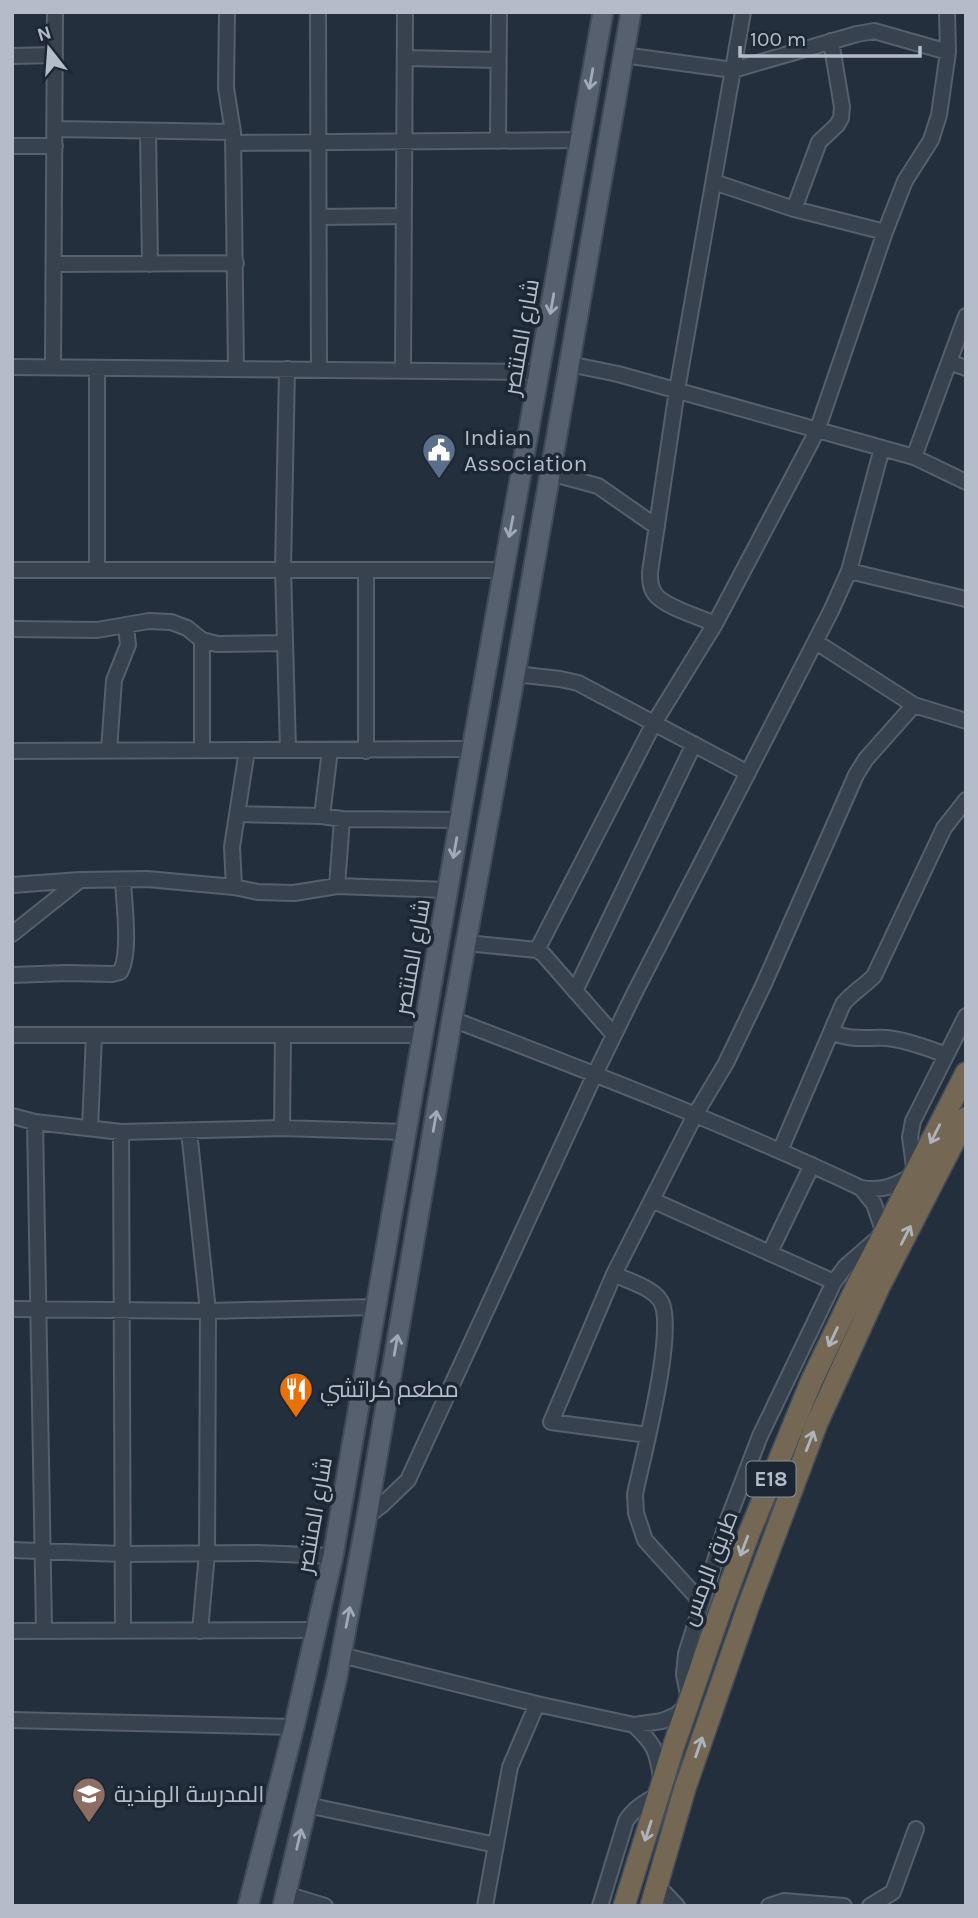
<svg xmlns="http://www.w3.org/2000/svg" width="978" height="1918" font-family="Karla,Cairo,sans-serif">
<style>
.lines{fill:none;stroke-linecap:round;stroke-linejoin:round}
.minor-casing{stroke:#565f6c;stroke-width:18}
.major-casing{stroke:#414a57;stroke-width:23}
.highway-casing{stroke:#434c59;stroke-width:24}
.minor{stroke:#38414e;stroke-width:14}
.major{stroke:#56606e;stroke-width:19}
.highway{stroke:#746855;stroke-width:21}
.oneway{stroke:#a1aab7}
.oneway2{stroke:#aeb4bd}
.labels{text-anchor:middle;stroke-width:7;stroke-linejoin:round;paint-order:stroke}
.shield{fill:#1d2633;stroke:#878f9c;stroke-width:2}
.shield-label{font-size:21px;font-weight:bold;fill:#b4bcc9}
.street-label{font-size:23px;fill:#b4bcc9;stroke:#1d2633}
.poi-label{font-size:23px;fill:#b4bcc9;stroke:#1d2633;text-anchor:start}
</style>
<rect width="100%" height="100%" fill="#242f3e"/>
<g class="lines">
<g class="minor-casing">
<path id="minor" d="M227,12l-1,76 7,44 3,237
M318,12l1,357
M623,55l110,15 124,-36 17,-3 74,21
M12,56l43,-1
M405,58l93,2
M55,129l178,3
M148,131l2,133
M498,141l1,-129
M234,143l347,-3
M12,146h43
M714,182l80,27 91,23
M794,209l25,-67 18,-17 4,-7 1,-11 -11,-66
M319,217l85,-1
M54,264l182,-1
M949,362l17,6
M569,364l49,10 296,83 52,25
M12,367l528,5
M53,367l2,-355
M97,369v200
M287,369l-4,200 5,181
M403,370l2,-358
M914,457l52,-141
M550,473l48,13 59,41
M12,570h491
M366,571v180
M849,571l117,28
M715,624c-15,-7 -51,-17 -60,-30 -5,-7 -5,-14 -5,-22l27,-182 66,-378
M12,629l85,1 52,-9 22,1 16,6 15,12 15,4 68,-1
M202,640v110
M816,642l98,63 52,16
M515,674l45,5 18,4 170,90
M109,750l5,-70 14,-35 -2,-19
M12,751l460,-2
M237,814l85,2 20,3 118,1
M322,816l8,-66
M12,885l68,-5 67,-1 87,8 24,5 36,1 43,-7 111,4
M337,886l5,-67
M234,887l-2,-40 15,-97
M12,934l68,-54
M466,943l71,7 6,4 71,81
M537,950l117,-227 61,-99 102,-193 68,-199 20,-51 26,-41 8,-25 9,-63 -1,-40
M12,975l55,-2 45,1 8,-2c11,-17 4,-70 3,-91
M575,991l119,-247
M452,1019c138,53 276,106 409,169 21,4 36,-3 54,-14l-5,-37 3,-16 53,-105
M832,1032c18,9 35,5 55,6 19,2 41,10 59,17
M12,1035h411
M12,1116l23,6 86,10 161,-4 123,4
M35,1122l9,508
M90,1128l4,-93
M282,1128l1,-93
M189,1131l19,180 -1,242 -7,78
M121,1132l2,499
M780,1151l63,-147c9,-11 21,-18 31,-28l70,-148 22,-28
M652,1200l182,82
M770,1252l42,-87
M614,1274c14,7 37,13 46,26 18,25 -18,160 -25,194l1,19 9,27 57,63
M12,1309l196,2 167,-4
M648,1435l-97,-13 63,-148 81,-159 31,-52 37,-77 93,-211 10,-16 48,-54
M367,1516l15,-11 26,-25 187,-406 39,-80 197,-383 18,-40 33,-123
M12,1550l110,4 136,-1 75,3
M12,1631l304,-1
M341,1655l196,49 97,21 28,-4 14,-6 11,-9
M689,1700l-5,-26 2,-20 41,-132 33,-86 74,-154 12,-16 38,-33 -10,-29 -13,-16
M12,1720l282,7
M634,1725c20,19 23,25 27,53
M307,1805l189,40
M656,1884l21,22
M286,1894l39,12
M485,1906l25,-139 27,-63
M600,1906l26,-85c8,-13 19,-20 33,-26
M769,1906l15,-5 60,5
M870,1906l23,-14 23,-63"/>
</g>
<g class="major-casing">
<path id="major" d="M248,1906l46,-179 39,-171 139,-807 131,-737
M283,1906l54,-229 30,-161 85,-497 63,-345 116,-662"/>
</g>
<g class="highway-casing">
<path id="highway" d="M624,1906l50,-161 47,-136 27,-73 63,-154 42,-88 113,-221
M651,1906l34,-118 64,-184 68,-181 62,-136 87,-169"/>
</g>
<use href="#minor" class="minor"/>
<use href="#major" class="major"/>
<use href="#highway" class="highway"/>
</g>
<defs><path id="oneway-shaft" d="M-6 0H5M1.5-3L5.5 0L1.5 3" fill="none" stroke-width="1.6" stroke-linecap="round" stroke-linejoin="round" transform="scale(1.75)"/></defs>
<g class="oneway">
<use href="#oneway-shaft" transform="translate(591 79) rotate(100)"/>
<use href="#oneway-shaft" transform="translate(552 304) rotate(100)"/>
<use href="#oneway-shaft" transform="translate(511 527) rotate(101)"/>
<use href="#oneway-shaft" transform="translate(455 848) rotate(100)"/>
<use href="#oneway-shaft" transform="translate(435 1121) rotate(-80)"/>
<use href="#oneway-shaft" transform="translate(396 1345) rotate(-80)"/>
<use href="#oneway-shaft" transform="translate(348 1617) rotate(-79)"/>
<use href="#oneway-shaft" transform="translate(299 1839) rotate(-77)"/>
</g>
<g class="oneway2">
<use href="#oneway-shaft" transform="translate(935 1134) rotate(117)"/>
<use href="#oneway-shaft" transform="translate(906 1235) rotate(-63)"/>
<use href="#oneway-shaft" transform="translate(833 1337) rotate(115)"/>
<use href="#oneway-shaft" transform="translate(810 1441) rotate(-69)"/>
<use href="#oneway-shaft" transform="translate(744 1546) rotate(111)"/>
<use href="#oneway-shaft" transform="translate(699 1747) rotate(-71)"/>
<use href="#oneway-shaft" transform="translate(648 1831) rotate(108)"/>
</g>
<defs>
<g id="civic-pin" transform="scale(1.75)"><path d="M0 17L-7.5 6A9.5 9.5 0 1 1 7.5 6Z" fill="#5c6f8a" stroke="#1d2633"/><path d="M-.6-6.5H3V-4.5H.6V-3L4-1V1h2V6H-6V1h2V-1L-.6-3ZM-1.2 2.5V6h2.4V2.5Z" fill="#fff"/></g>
<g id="restaurant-pin" transform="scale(1.75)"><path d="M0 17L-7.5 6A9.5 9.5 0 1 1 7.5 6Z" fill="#e8710a" stroke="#1d2633"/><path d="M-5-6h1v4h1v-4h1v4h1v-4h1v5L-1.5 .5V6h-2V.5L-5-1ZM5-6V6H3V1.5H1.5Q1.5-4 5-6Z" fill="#fff"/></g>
<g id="school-pin" transform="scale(1.75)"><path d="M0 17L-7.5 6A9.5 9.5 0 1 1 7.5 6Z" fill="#8d6e63" stroke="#1d2633"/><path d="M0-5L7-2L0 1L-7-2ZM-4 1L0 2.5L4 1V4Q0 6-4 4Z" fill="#fff"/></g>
</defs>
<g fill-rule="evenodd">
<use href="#civic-pin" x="439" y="450"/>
<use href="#restaurant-pin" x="296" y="1389"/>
<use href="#school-pin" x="89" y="1794"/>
</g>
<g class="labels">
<rect class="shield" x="746.5" y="1461.5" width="49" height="35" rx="5"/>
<g class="shield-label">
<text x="771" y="1486">E18</text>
</g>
<g class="street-label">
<text transform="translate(521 337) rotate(-80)" y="8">شارع المنتصر</text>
<text transform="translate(412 957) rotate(-80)" y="8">شارع المنتصر</text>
<text transform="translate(314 1515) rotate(-80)" y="8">شارع المنتصر</text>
<text transform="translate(709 1568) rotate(-69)" y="8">طريق الرمس</text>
</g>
<g class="poi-label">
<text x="464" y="445">Indian<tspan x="464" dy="26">Association</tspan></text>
<text x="320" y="1397">مطعم كراتشي</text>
<text x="114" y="1802">المدرسة الهندية</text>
</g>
</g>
<rect width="978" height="1918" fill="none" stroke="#b4bcc9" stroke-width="28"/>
<g transform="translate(49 49) rotate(343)" stroke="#1d2633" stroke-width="5" paint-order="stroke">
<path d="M0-5L12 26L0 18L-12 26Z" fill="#b4bcc9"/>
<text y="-10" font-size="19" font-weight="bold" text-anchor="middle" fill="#b4bcc9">N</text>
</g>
<path d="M740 46v10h180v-10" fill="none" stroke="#b4bcc9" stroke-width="3.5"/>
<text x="750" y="46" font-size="21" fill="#b4bcc9" stroke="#1d2633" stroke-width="5" paint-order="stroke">100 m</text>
</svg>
